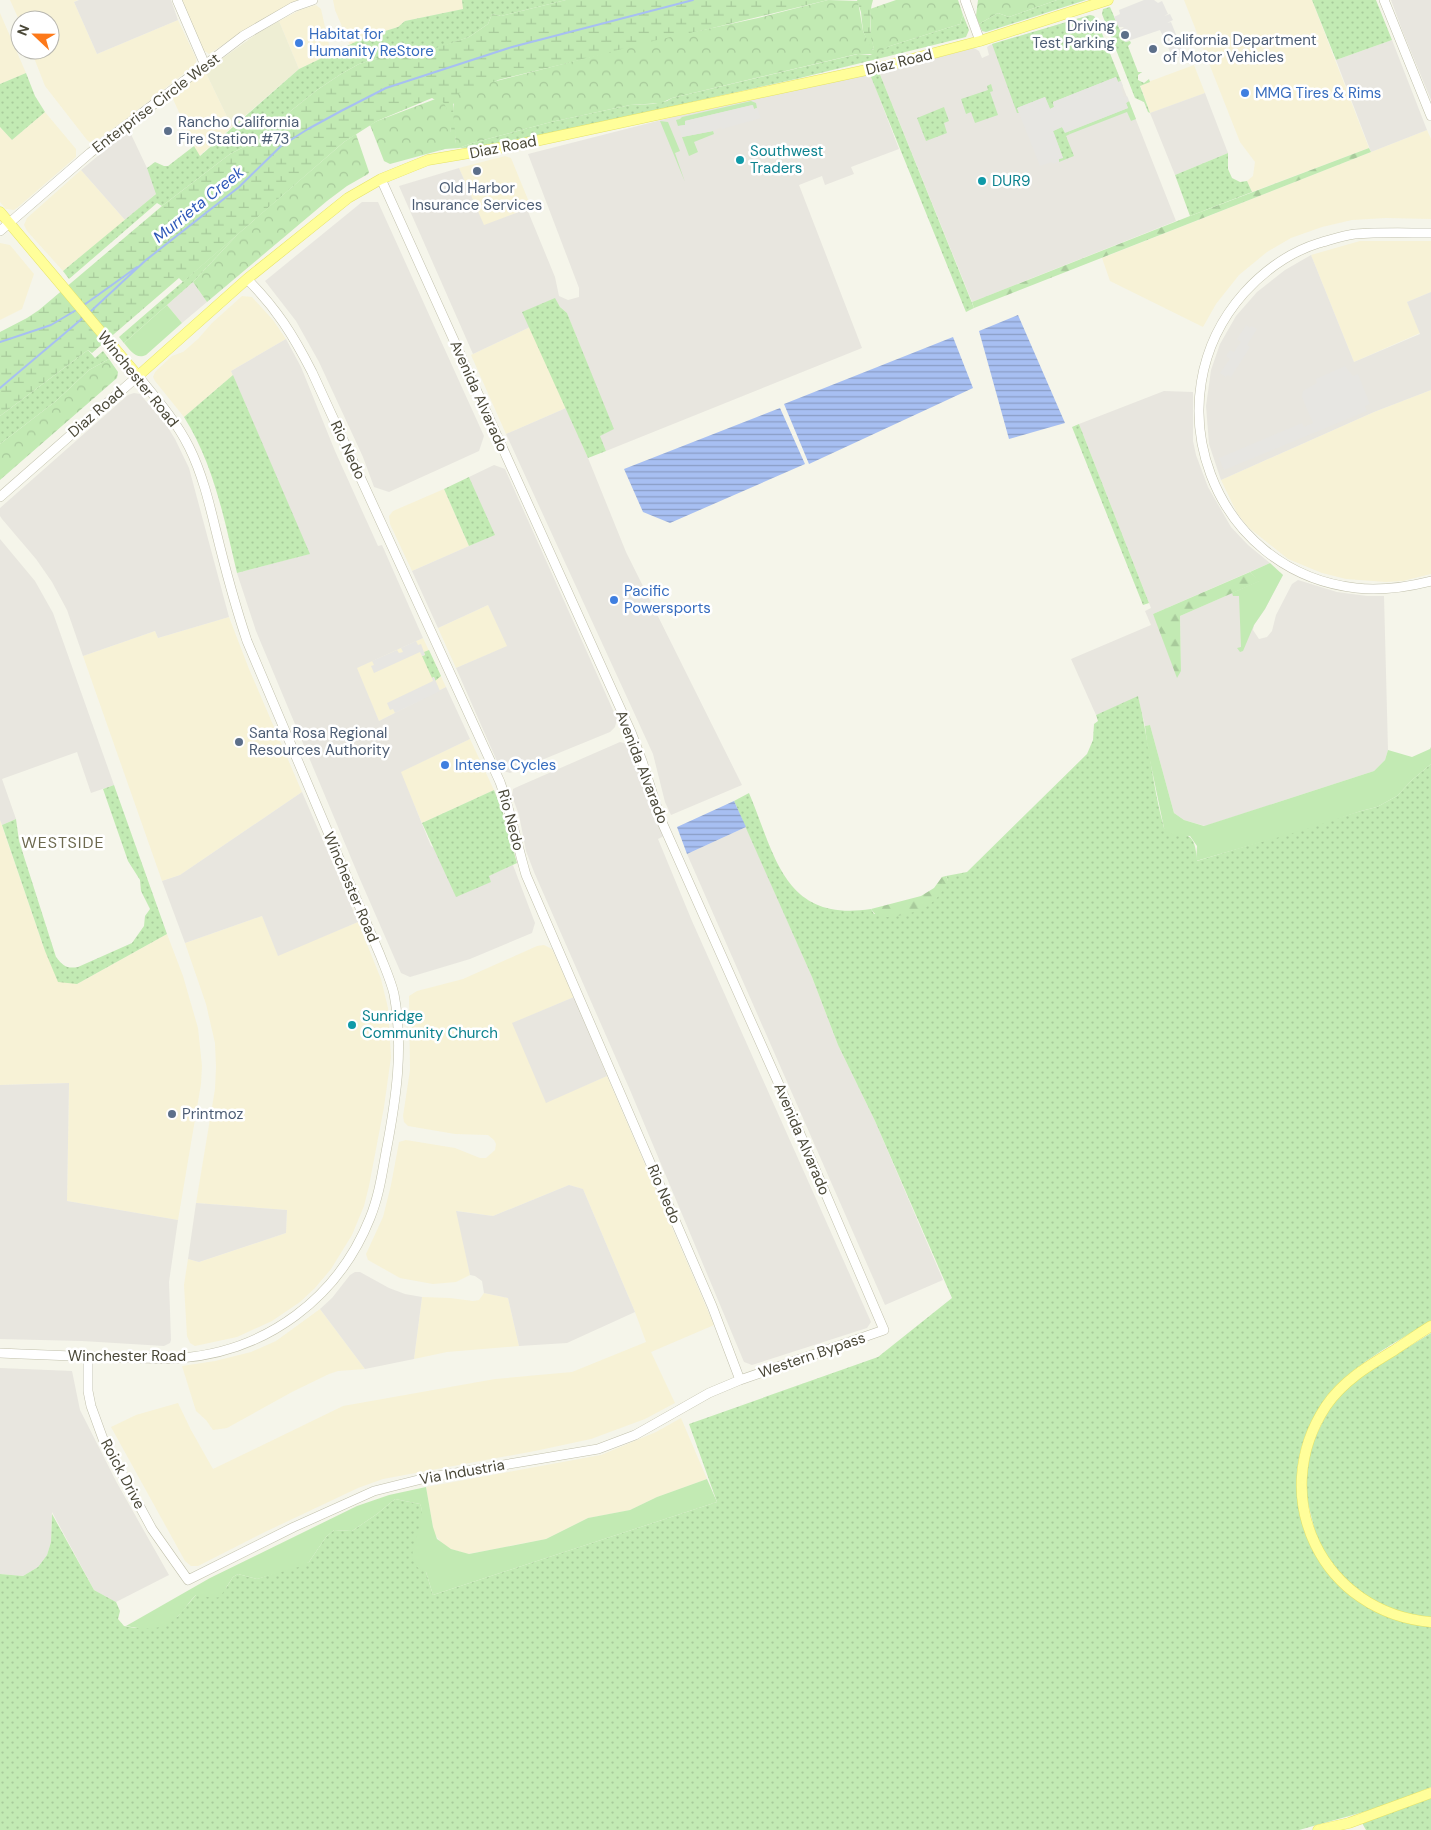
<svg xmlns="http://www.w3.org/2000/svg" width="1431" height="1830" font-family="'DM Sans',sans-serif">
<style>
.commercial{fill:#f7f2d6}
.industrial{fill:#e8e6df}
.education{fill:#eeeed4}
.grass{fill:url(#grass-dots)}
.forest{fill:url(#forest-firs)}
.wetland{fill:url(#wetland-marsh)}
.park{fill:url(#park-crowns)}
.garden{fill:#c2eab3}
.parking{fill:#e7e6e2}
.water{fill:url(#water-rules)}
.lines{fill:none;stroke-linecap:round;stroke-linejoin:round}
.stream{stroke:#a7bff2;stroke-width:2}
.minor-casing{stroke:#c1c0ac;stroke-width:10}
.major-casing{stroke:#e6e367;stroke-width:11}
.minor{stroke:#fff;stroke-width:9}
.major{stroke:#fffe9a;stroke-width:10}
.service-dot{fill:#5c6f8a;stroke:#fff;stroke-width:2}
.shop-dot{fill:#3f7fe0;stroke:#fff;stroke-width:2}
.culture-dot{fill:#0f9aa8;stroke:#fff;stroke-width:2}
.labels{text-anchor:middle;stroke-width:5;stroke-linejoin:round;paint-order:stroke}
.service-label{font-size:15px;fill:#4e5e75;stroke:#fff;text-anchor:start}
.shop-label{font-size:15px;fill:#366cbe;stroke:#fff;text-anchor:start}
.street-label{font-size:15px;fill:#4a4838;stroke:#fff}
.culture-label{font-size:15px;fill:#0d838f;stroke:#fff;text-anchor:start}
.water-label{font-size:16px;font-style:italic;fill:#2e58b9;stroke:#fff}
.neighbourhood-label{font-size:16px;letter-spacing:1px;fill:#6d694f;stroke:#fff}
</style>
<defs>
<pattern id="grass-dots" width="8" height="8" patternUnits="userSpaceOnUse" patternTransform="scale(1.25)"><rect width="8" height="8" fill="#c2eab3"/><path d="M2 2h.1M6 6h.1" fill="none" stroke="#a8ca9b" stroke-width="1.8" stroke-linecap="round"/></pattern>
<pattern id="forest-firs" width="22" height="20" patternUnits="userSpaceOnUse" patternTransform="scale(1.25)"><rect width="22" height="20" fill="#c2eab3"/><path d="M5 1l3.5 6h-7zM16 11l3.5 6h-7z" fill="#a8ca9b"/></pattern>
<pattern id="wetland-marsh" width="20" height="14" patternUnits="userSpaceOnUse" patternTransform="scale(1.25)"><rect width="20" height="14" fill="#c2eab3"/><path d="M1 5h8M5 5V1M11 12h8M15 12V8" fill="none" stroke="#a8ca9b"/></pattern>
<pattern id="park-crowns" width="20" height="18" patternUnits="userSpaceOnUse" patternTransform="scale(1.25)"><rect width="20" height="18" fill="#c2eab3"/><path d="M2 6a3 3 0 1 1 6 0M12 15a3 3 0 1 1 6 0" fill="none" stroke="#a8ca9b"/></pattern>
<pattern id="water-rules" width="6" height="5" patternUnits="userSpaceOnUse" patternTransform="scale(1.25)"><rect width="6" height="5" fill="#a7bff2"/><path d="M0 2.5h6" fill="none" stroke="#8a9dc5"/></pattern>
</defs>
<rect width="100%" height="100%" fill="#f5f5ea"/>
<path class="commercial" d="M10,0h68l-4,2 23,52 81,-34 18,38v6l-70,55 -31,23 -4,1 -4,-3 -42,-54 -14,-36h19v-30h-30v2z
M182,0h117l-40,21 -50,33 -6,-4z
M333,0h129l2,9 -59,12 -7,6 -32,10 -16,8 -15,-35z
M1184,0h128l57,148 -117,44 -5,-11 6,-5 2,-14 -15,-20z
M316,5l5,4 10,45 -32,15 -20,-48 21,-11z
M0,13l26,60 -26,11z
M1194,65l11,28 -55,20 -10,-28z
M205,71l27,56 -33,29 -27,-59z
M45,112l31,37v8l-59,51 -3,2 -8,-1 -6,-7v-75l12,13z
M1427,130l4,9v80l-45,-1 -34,2 -30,7 -31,11 -24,14 -28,23 -23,29 -13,23 -93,-46 -8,-23z
M505,156l6,2 20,49 -47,19 -25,-58z
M81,170l44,50 -62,51 -36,-40 -3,-6 3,-7z
M1360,241h71v51l-24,10 13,31 -66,29 -43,-107z
M0,243l10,2 24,29 -12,35 -22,11z
M242,296l10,1 21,23 13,19 -55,32 2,4 -49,42 -29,-36 -2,-4 2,-5 17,-16 11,-4 15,-13 14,-16z
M530,327l36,81 -60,26 -35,-79z
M1431,390v184l-28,7 -17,1 -40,-3 -24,-6 -34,-14 -40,-32 -11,-14 -16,-33 153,-68z
M444,489l25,57 -57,25 -22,-47 -1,-8 4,-5z
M488,605l20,41 -52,22 -18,-40z
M229,617l20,52 53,123 -122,83 -18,6 -79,-225 72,-25 3,7z
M423,638l23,49 -67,34 -23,-53z
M470,739l24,51 -72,33 -22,-51z
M0,820l45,131 32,33 90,-50 16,42 15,52 4,38 -1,18 -23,136 -111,-19 2,-118 -69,2z
M262,916l16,39 80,-33 23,57 7,29 3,49 -7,50 -15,79 -5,20 -12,29 -21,34 -16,19 -15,14 -28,19 -35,16 -42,9 -5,-3 -3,-7 -3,-51 4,-26 11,3 87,-29 1,-23 -91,-7 19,-114 1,-22 -1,-24 -9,-39 -21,-61z
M544,945l8,4 22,48 -61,26 33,79 61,-26 107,249 -63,27 24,51 -30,16 -54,20 -56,12 -152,28 -25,9 -91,43 -69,35h-7l-6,-5 -74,-134 25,-12 42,-12 13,27 22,39 130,-63 152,-27 77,-7 74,-30 -11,-30 -52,-123 -14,-4 -76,31 -36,-5 13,64 -14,7 -23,2 -33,-6 -32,-18 -2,-6 17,-37 8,-32 8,-43 7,-2 49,8 25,10h6l9,-8 1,-6 -2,-4 -6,-5 -33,-1 -47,-8 -4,-4 -1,-6 7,-46 -1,-74 8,-5 46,-12 74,-33z
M484,1293l24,5 11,48 -72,6 -33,7 8,-62 28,1 23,3 6,-1z
M320,1309l45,60 -27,2 -9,3 -37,18 -65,36 -14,2 -7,-10 -10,-9 -14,-45 33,-5 36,-9 25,-11z
M681,1418l26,61 -50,18 -27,13 -42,8 -42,21 -78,15 -17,-5 -9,-5 -8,-11 -8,-46 175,-32 55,-23z"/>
<path class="industrial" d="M79,0h92l7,20 -81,34 -23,-52z
M1391,0h40v100l-29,-70z
M1090,15l4,1 3,5 79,200 -204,81 -93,-230 95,-24 5,3 3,7 7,-3 -2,-8 3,-2z
M1392,40l35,90 -56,22 -35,-92z
M866,74l5,2 28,73 -48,18 3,7 -29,11 -3,-9 -23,9 63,163 -256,103 -7,-16 14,-6 -46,-116 -7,-6 -6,-8 -31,13 7,15 -57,27 -74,-168 60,-18 25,57 43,-16 28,68 4,19 9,4 11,-3v-9l-51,-134 149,-38z
M1205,93l23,60 -53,22 -25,-62z
M129,130l18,38 10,25 -32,27 -44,-50z
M362,202h16l106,234 -5,15 -90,41 -15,-5 -11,-30 -44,-95 -23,-41 -31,-40z
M1311,255l43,107 66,-28 -13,-32 24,-10v98l-57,22 -153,68 -12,-36 -3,-38 5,-36 9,-26 16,-28 21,-24 28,-22z
M193,282l14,20 -25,21 -15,-18z
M286,339l15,28 34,84 43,95 4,-1 41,93 -66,30 22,53 67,-34 24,52 -69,33 30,74 60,36 -3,-6 25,-11 22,58 -3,10 -62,26 -60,18 -9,-4 -42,-96 -103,-246 -19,-58 72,-19 -78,-183z
M1164,391l29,1v49l3,14 12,32 23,40 17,18 22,18 -117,51 28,57 -1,-55 100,-44 3,3 -18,34 -11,16 -1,5 6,9 8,-2 5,-6 4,-16 16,-31 6,-4 39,12 30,4h17l4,154 -3,10 -11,11 -169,55 -21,-6 -10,-7 -24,-88 -5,1 -7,-29 -42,18 -25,-56 80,-34 -6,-14 6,-3 -72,-184z
M134,393l6,1 27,32 8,13 14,29 40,149 -71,21 -3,-7 -72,25 -16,-46 -15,-28 -16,-23 -34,-40 -2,-3v-8l128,-113z
M566,408l22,50 38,94 116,233 -71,30 -6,-13 -12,-48 -147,-320z
M494,465l11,4 112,250 -2,8 -5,5 -100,41 -7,-2 -3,-3 -44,-100 51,-22 -19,-41 -50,23 -26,-57 82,-36 -25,-58z
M0,539l35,42 18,32 61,172 -23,8 -14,-41 -75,27 14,40 -14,6 -2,-5z
M620,742l8,2 5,8 14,46 17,38 -6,3 34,82 179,401 -4,6 -115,37 -8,-3 -114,-272 -96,-218 -8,-21 -7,-36 -7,-19 1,-7 4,-2z
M302,792l56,130 -80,34 -16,-40 -77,27 -23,-62 18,-6z
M746,827l66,150 26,68 37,76 68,159 -58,25 -198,-451z
M574,997l33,79 -61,27 -34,-80z
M69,1083l-2,118 111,19 -9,62 2,58 -1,3 -6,3 -82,-5 -82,-2v-254z
M569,1185l14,4 52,123 -68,31 -48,3 -11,-48 -24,-5 -2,-12 -7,-5 -5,-1 -14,-64 37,5z
M196,1203l91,7 -1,23 -87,29 -11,-3z
M355,1272h5l29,16 16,6 17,3 -8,62 -49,10 -45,-60 12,-11 18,-23z
M0,1368l72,3 8,39 37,73 52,92 -53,27 -22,-12 -42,-78 -1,30 -4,13 -9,12 -15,9 -23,-2z"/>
<path class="education" d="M279,21l20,48 -67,58 -27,-56 50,-36z"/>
<path class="grass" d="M462,0h104l-65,16 -9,-2 -4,10 -19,13 -42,15 -33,2 -16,4 -19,6 -18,10 -24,16 -69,55 -18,9 -68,52 -5,-3 -88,76 -6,-8 93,-77 -9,-26 8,-6 9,4h4l26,-20 6,10 99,-87 67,-32 32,-10 7,-6 58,-12z
M1057,0h29l-100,32 -4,-1 -3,-7 19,-11 11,4z
M1312,0h64l16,40 -56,20z
M1110,7l15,35 5,-1 1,2 -3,3 10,26h4l-4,3v5l6,3 5,-4 1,3 -10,4 10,27 -2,-1 -4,-10 -9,-4 -33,-84 1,-5z
M963,15l6,15 -3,7 -4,1 -166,41 -306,68 -31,1 13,-5 79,-21 79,-17 23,-1 14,-3 5,-3 186,-44 12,1 20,-9 70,-22z
M1090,15l4,1 3,5 24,60 -3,1 -2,-5 -63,25 1,5 -4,2 -5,-12 -28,11 2,5h-2l-25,-69z
M879,72l95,236 -8,4 -95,-235 -5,-3z
M26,73l9,23 10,16 -33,28 -12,-13v-43z
M991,84l2,7 -3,1 8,23 -23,8 -4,-11 -5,2 -5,-15 27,-9 -1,-4z
M944,107l5,14 -5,2 3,10 -21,8 -9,-23z
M1062,127l3,5 4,-1 1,3 -4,2 8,20 -15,6 -1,-3 5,-1 -10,-27z
M1228,153v16l4,9 8,4 7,-1 5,11 -62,24 -15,-41z
M238,234l-45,48 -69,61 -5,-6z
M555,298l5,9 7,6 47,116 -14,7 6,15 -18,7 -66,-146z
M88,350l7,8 8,-7 6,8 -20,11 -33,31 -56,43v-28z
M233,375l77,179 -73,19c-13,-55 -23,-108 -53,-156z
M1079,424l70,179 -6,2 -71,-178z
M469,477l26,58 -26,11 -25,-57z
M429,650l12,26 -6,5 -1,-4 -2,1 -10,-22 3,-1 -1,-3z
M1138,696c11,44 14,89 26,132 25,8 31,4 33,33l164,-50 16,-4 20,-11 15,-16 19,-16v557c-33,20 -84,47 -106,78 -12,17 -22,38 -26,59 -15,84 47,164 132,168v161l-46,19 -86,24h-1299v-256l23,2 15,-9 9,-12 4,-13 1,-28 42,76 22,12 4,9 -2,8 6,7 11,2 42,-11 19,-22 30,-7 7,-11 5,-3 19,5 52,-17 17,-25 8,-7 18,1 25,-17 18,-15 25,5c7,15 -5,34 -7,50l13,18 7,23 284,-93 -28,-78 189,-67 74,-59 -77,-177 -37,-76 -26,-68 -78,-176 15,-8c27,64 35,129 122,116l3,5 42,-3 32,-31 -2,-4 21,-4 120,-118 6,-14 1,-16 4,-3 -2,-6z
M114,785l53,149 -90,50 -19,-2 -13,-31 -43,-126 14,-6 3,22 37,116c7,9 11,12 22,10l54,-24 12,-17 1,-10 5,-7 -9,-18 -1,-11 -12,-19 -25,-72z
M494,790l9,23 14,50 -28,13 2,6 -35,15 -34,-74z
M1431,1333v285l-22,-3 -33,-13 -29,-20 -23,-30 -8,-17 -10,-40 1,-29 3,-18 21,-43 23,-24z
M1431,1797v33h-65l-4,-7z"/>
<path class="forest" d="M1369,148l2,4 -397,156 -2,-6 218,-86z
M1250,572l10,9 -80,35 1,55 -4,7 -24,-64z
M946,876l2,4c-4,10 -10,18 -19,25 -9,7 -34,13 -46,12 -6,0 -9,-4 -12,-8l50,-13 13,-8 8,-11z"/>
<path class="wetland" d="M566,0h262l-330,80 -45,24 3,31 -1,9h-4v-13l-6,-25 -13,-8 -55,23 -33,21 -161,140 -4,-4 -87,75 -4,-3 -88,66v-84l27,-14 12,-8 123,-104 68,-52 18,-9 69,-55 24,-16 18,-10 19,-6 16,-4 33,-3 42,-14 19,-13 4,-10 9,2z
M857,0h16c-5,16 -3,33 1,49l-3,1 -8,-19 -2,-19z"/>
<path class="park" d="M828,0l30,1 5,30 9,19 2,-1 -3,-11 -1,-29 26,-9h62l5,15 -3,9 -70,22 -15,8h-18l-185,44 -11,5 -31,2 -79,17 -79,21 -13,5 -14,1 -55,15 -6,-3 -14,-36 7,-4 61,-23c12,5 14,34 13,46h4c3,-19 -11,-43 10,-55l192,-49 101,-22z
M978,0h79l-48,17 -11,-4 -19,11 -3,-8z
M356,134l13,38 -1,2 -21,12 -20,15 -120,101 -14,-20 45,-48 106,-92z
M109,359l9,13 -1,6 -117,102v-36l56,-43 33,-31z"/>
<path class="garden" d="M751,101l5,2 1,5 -3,1 -2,-4 -67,16v4l-7,1 -2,-6 4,-1 2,-2z
M1129,101l7,18 -5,2 -4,-9 -57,22 -1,-3 59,-23 -2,-5z
M660,121l8,1 12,29 -5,2 10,29z
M713,131l1,3 -20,8 4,10 -9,4 -7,-19z
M167,305l15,18 -36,32c-10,5 -16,-5 -22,-12z
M1270,563l13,12 -18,34 -11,16 -11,26 -3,1 -3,-4 4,-1 -2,-51h-6l-1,-3 27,-12 -9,-9z
M1150,725l24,88 10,7 20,6 170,-55 11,-11 3,-10 24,7 18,-8 1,-2v17l-19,16 -15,16 -20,11 -16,4 -54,18 -111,32 1,-15 -7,-10 -17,-1 -9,-7 -16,-77 -3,-25z
M707,1479l10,23 -284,93 -7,-23c-32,-11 4,-46 -6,-68l-25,-5 -18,15 -25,17 -18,-1 -8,7 -17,25 -7,4 -45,13 -19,-5 -5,3 -13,20 -6,1 -18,-3c-7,6 -11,15 -18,21 -14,15 -33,14 -52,10l84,-48 147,-72 32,-11 37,-8 7,40 4,12 14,10 18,5 77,-15 42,-21 42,-8 27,-13z"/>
<path class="parking" d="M1144,0h10l4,3 4,-2 6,13 -4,2 6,-2 3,6 -6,3 4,-1 14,35 -12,1 -13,-28 -35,12 -5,-12 4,-3h-5l-5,-10 6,-3 -1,-4z
M1116,77l2,5 3,-1 2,5 -2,1 3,10 3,-1 1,2 1,3 -3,2 2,5 -63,25 -3,-6 -9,4 10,27 -4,1v3l-6,2 -1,-2 -12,4 -23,-58 28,-11 5,12 4,-2 -1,-5z
M753,105l1,4 3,-1 4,10 -39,11 -1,-2 -8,4 -31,6 -4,-11 7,-1v-4z
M1246,325l4,3 1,-2 6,3 -10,16 3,2 -19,30 -4,-2 -1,2 -6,-4 10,-14 -4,-3 4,-6 4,2 7,-10 -4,-3z
M1345,366l8,10 5,-2 12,30 -5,2 2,5 -143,59 -5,-12 83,-35 2,4 9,-4 -11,-26 1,-6 14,-8 -1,-4z
M416,641l2,4 3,-1 4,11 -3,1 -2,-4 -46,21 -3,-7 3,-1 -2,-4 25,-11 2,3 4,-1 -2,-4z
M434,677l6,14 -45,22 -2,-4 -3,1 -3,-7 46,-22 -1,-3z"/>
<path class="water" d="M1018,315l47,108 -56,16 -30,-108z
M953,337l20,51 -164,76 -25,-60z
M780,408l25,56 -135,59 -27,-11 -19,-43z
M734,801l12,26 -59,27 -10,-27z"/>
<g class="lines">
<path class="stream" d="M84,305l53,-38
M90,312l56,-52 93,-73 42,-41 27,-17 33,-18 45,-23 126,-41 181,-47
M0,342l51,-17 27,-16
M0,388l84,-71"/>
<g class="minor-casing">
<path id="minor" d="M177,0l28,65
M965,0l15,41
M1384,0l47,116
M0,231l90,-78 153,-117 50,-29 20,-7
M1431,233c-25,0 -51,-1 -76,1 -11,1 -25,6 -36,9 -29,9 -55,28 -75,50 -95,107 -31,279 112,295 25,3 51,-1 75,-7
M247,279c30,30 46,56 65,93l188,410c11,31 17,62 26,93l186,431 28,74
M0,497l138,-121c18,22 38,45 51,71 13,26 20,55 27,84 9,37 19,74 31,110l133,314c5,13 11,26 14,39 10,53 2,106 -8,158 -4,22 -7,44 -16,66 -32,80 -103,133 -189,140 -16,1 -33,0 -49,0 -44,-1 -88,-3 -132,-5
M88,1357v34l3,15 12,33 49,90 36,51 106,-53 80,-36 52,-13 172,-29 37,-14 74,-42 31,-13 144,-50 -107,-250 -116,-260 -19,-59 -11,-29 -250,-553"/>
</g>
<g class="major-casing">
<path id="major" d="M0,212l138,164 109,-97 101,-81 33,-19 32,-13 15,-6 89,-15 368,-79 95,-25 128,-41
M1431,1326c-13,8 -26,17 -38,25 -25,15 -50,30 -67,55 -60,91 -3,207 105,216
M1318,1830l31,-7 82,-30"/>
</g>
<use href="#minor" class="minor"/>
<use href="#major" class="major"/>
</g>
<g class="service-dot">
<circle cx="1125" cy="35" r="5"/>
<circle cx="1153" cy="49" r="5"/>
<circle cx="168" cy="131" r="5"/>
<circle cx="477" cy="171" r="5"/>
<circle cx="239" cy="742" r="5"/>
<circle cx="172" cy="1114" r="5"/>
</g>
<g class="shop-dot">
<circle cx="299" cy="43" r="5"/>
<circle cx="1245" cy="93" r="5"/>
<circle cx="614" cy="600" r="5"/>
<circle cx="445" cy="765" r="5"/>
</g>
<g class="culture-dot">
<circle cx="740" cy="160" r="5"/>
<circle cx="982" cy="181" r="5"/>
<circle cx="352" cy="1025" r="5"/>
</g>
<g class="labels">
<g class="service-label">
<text x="1115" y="31" text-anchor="end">Driving<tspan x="1115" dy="17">Test Parking</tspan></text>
<text x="1163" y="45">California Department<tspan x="1163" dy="17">of Motor Vehicles</tspan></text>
<text x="178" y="127">Rancho California<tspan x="178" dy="17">Fire Station #73</tspan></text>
<text x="477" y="193" text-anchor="middle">Old Harbor<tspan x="477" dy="17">Insurance Services</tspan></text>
<text x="249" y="738">Santa Rosa Regional<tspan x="249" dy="17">Resources Authority</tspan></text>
<text x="182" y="1119">Printmoz</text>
</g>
<g class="shop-label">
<text x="309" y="39">Habitat for<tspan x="309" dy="17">Humanity ReStore</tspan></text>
<text x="1255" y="98">MMG Tires &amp; Rims</text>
<text x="624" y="596">Pacific<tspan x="624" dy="17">Powersports</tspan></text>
<text x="455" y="770">Intense Cycles</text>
</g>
<g class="street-label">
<text transform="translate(899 62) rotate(-14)" y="5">Diaz Road</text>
<text transform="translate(156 103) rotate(-37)" y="5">Enterprise Circle West</text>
<text transform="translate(503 147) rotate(-11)" y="5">Diaz Road</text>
<text transform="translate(138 379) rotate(51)" y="5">Winchester Road</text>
<text transform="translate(479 396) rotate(66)" y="5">Avenida Alvarado</text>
<text transform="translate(96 412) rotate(-41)" y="5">Diaz Road</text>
<text transform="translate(348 450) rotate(65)" y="5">Rio Nedo</text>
<text transform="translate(642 767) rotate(69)" y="5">Avenida Alvarado</text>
<text transform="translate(511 820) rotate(75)" y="5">Rio Nedo</text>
<text transform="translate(351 887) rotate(67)" y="5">Winchester Road</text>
<text transform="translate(802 1139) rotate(67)" y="5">Avenida Alvarado</text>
<text transform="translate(664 1194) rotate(67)" y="5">Rio Nedo</text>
<text transform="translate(812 1355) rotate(-19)" y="5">Western Bypass</text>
<text x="127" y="1361">Winchester Road</text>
<text transform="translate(462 1472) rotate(-10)" y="5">Via Industria</text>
<text transform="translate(123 1474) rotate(62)" y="5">Roick Drive</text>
</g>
<g class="culture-label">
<text x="750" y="156">Southwest<tspan x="750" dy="17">Traders</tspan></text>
<text x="992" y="186">DUR9</text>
<text x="362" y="1021">Sunridge<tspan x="362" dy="17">Community Church</tspan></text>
</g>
<g class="water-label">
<text transform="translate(198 204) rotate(-39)" y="6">Murrieta Creek</text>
</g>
<g class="neighbourhood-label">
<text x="63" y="848">WESTSIDE</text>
</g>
</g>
<g transform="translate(35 35) rotate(292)"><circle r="24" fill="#ffffff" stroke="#b7b6af"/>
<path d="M0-4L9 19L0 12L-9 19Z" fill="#fd7919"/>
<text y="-8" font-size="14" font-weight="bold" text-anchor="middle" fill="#4a4838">N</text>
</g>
</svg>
